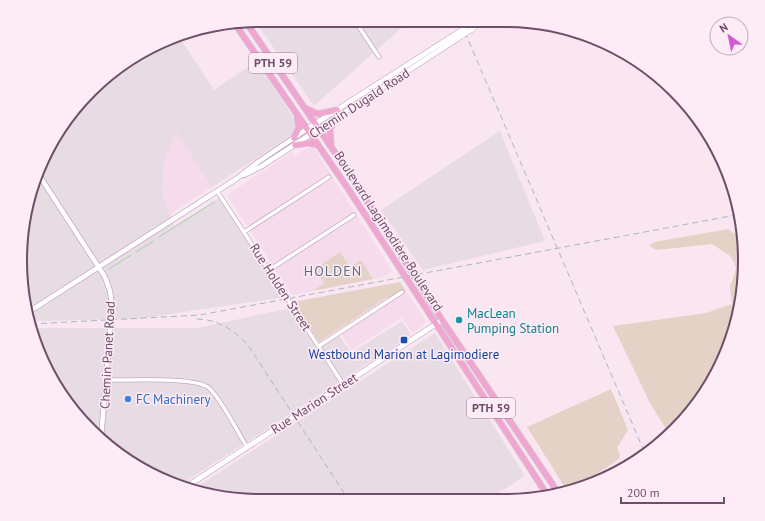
<svg xmlns="http://www.w3.org/2000/svg" width="765" height="521" font-family="'PT Sans',sans-serif">
<style>
.residential{fill:#f5dbec}
.industrial{fill:#e8dce4}
.green{fill:#e5d2c6}
.lines{fill:none;stroke-linecap:round;stroke-linejoin:round}
.stream{stroke:#a6d1a4;stroke-width:1}
.minor-casing{stroke:#c4a8be;stroke-width:5}
.tertiary-casing{stroke:#c4a8be;stroke-width:6}
.secondary-casing{stroke:#c5a5be;stroke-width:6}
.primary-casing{stroke:#d1c6cf;stroke-width:7}
.minor{stroke:#fff;stroke-width:3.5}
.tertiary{stroke:#fff;stroke-width:4.5}
.secondary{stroke:#fff;stroke-width:5}
.primary{stroke:#f0a6d1;stroke-width:5.5}
.rail{stroke:#a6b8c1;stroke-width:1;stroke-dasharray:6 4;stroke-linecap:butt}
.secondary-bridge-casing{stroke:#c5a5be;stroke-width:6;stroke-linecap:butt}
.secondary-bridge{stroke:#fff;stroke-width:5}
.culture-dot{fill:#0f9aa8;stroke:#fdebf6;stroke-width:1.5}
.transit-dot{fill:#1a4fb4;stroke:#fdebf6;stroke-width:1.5}
.shop-dot{fill:#3f7fe0;stroke:#fdebf6;stroke-width:1.5}
.labels{text-anchor:middle;stroke-width:3;stroke-linejoin:round;paint-order:stroke}
.shield{fill:#fdebf6;stroke:#9a7d94;stroke-width:1}
.shield-label{font-size:12px;font-weight:bold;fill:#6f4e6a}
.street-label{font-size:13px;fill:#6f4e6a;stroke:#fdebf6}
.culture-label{font-size:13px;fill:#0d838f;stroke:#fdebf6;text-anchor:start}
.transit-label{font-size:13px;fill:#164399;stroke:#fdebf6}
.shop-label{font-size:13px;fill:#366cbe;stroke:#fdebf6;text-anchor:start}
.neighbourhood-label{font-size:14px;letter-spacing:1px;fill:#5d6f7f;stroke:#fdebf6}
.rim{fill:none;stroke:#6f4e6a;stroke-width:2}
</style>
<rect width="100%" height="100%" fill="#f9e6f1"/>
<path class="residential" d="M176,132l36,55 -43,28 -7,-22 2,-32z
M312,145l80,126 -10,6 -9,2 -12,-19 -11,7 -10,-15 -16,31 -11,8 -21,4 -65,-100 65,-43 3,4z
M406,291l20,30 -3,5 -11,7 -10,-16 -50,33 -11,-16z"/>
<path class="industrial" d="M261,20l147,2 -94,84 -59,-85z
M178,35l36,55 43,-29 40,62 -1,9 -4,3 -80,52 -36,-55 -12,29 -2,32 12,33 45,-28 66,99 -146,22 -104,2 -1,-15 -10,-16 -3,-45 17,-76 32,-55 57,-53z
M500,131l45,110 -122,29 -42,-60z
M291,308l27,41 21,-14 12,18 51,-32 9,14 -230,150 -27,-9 -63,-45 -39,-50 -20,-53h165z
M435,333l90,143 -40,25 -271,-5 -21,-7z"/>
<path class="green" d="M729,229l4,4h6l6,27 -18,92 -52,78 -6,4 -19,-31 -37,-77 93,-13 26,-9 -2,-17 6,-18 -2,-7 -5,-7 -17,-11 -55,6 -8,-4 5,-4z
M340,252l10,15 11,-7 12,19 -60,12 11,-8 -9,-14z
M400,282l6,9 -15,10 -3,-4 -69,45 -26,-40z
M611,389l17,41 -11,18 3,7 -1,4 -40,27 -13,3 -39,-62z"/>
<g class="lines">
<path class="stream" d="M159,237l55,-35
M136,252l18,-11
M109,269l22,-14"/>
<g class="minor-casing">
<path id="minor" d="M355,21l24,36
M217,191l126,193
M244,232l85,-55
M269,270l85,-55
M319,346l83,-54
M107,380c21,1 87,-4 102,8 13,12 28,43 38,59"/>
</g>
<g class="tertiary-casing">
<path id="tertiary" d="M37,172l68,105 5,14 2,15 -1,15 -10,117
M244,175l18,-9 49,-32
M27,313l209,-134 22,-17 49,-33"/>
</g>
<g class="secondary-casing">
<path id="secondary" d="M471,30l9,-7
M307,129l155,-99
M311,134l152,-99
M186,487l256,-167"/>
</g>
<g class="primary-casing">
<path id="primary" d="M246,22l105,154 91,144 115,171
M235,24l114,166 197,303
M307,109l11,5 19,-4
M294,138l5,-11 -2,-12
M295,145l14,-2 9,2
M331,145l-1,-16 7,-12"/>
</g>
<use href="#minor" class="minor"/>
<use href="#tertiary" class="tertiary"/>
<use href="#secondary" class="secondary"/>
<use href="#primary" class="primary"/>
<path class="rail" d="M461,23l183,428
M197,319c20,0 37,11 51,26l100,154
M31,324l169,-9 536,-100"/>
<g class="secondary-bridge-casing">
<path id="secondary-bridge" d="M462,30l7,-5
M463,35l8,-5"/>
</g>
<use href="#secondary-bridge" class="secondary-bridge"/>
</g>
<circle class="culture-dot" cx="459" cy="320" r="4"/>
<rect class="transit-dot" x="400" y="336" width="8" height="8" rx="2"/>
<circle class="shop-dot" cx="128" cy="399" r="4"/>
<g class="labels">
<g class="shield">
<rect x="249" y="53" width="48" height="20" rx="3"/>
<rect x="467" y="398" width="48" height="20" rx="3"/>
</g>
<g class="shield-label">
<text x="273" y="67">PTH 59</text>
<text x="491" y="412">PTH 59</text>
</g>
<g class="street-label">
<text transform="translate(359 103) rotate(-33)" y="5">Chemin Dugald Road</text>
<text transform="translate(389 231) rotate(57)" y="5">Boulevard Lagimodière Boulevard</text>
<text transform="translate(281 287) rotate(57)" y="5">Rue Holden Street</text>
<text transform="translate(107 355) rotate(-87)" y="5">Chemin Panet Road</text>
<text transform="translate(314 403) rotate(-33)" y="5">Rue Marion Street</text>
</g>
<g class="culture-label">
<text x="467" y="318">MacLean<tspan x="467" dy="15">Pumping Station</tspan></text>
</g>
<g class="transit-label">
<text x="404" y="359">Westbound Marion at Lagimodiere</text>
</g>
<g class="shop-label">
<text x="136" y="404">FC Machinery</text>
</g>
<g class="neighbourhood-label">
<text x="333" y="276">HOLDEN</text>
</g>
</g>
<path d="M0 0H765V521H0ZM260 27H505A233 233 0 0 1 738 260V261A233 233 0 0 1 505 494H260A233 233 0 0 1 27 261V260A233 233 0 0 1 260 27Z" fill="#fdebf6" fill-rule="evenodd"/>
<path class="rim" d="M260 27H505A233 233 0 0 1 738 260V261A233 233 0 0 1 505 494H260A233 233 0 0 1 27 261V260A233 233 0 0 1 260 27Z"/>
<g transform="translate(729 36) rotate(327)"><circle r="19" fill="#fdebf6" stroke="#c4acbe"/>
<path d="M0-3L7 15L0 10L-7 15Z" fill="#d559d3"/>
<text y="-6" font-size="11" font-weight="bold" text-anchor="middle" fill="#6f4e6a">N</text>
</g>
<path d="M621 497v6h103v-6" fill="none" stroke="#6f4e6a" stroke-width="2"/>
<text x="627" y="497" font-size="12" fill="#6f4e6a" stroke="#fdebf6" stroke-width="3" paint-order="stroke">200 m</text>
</svg>
